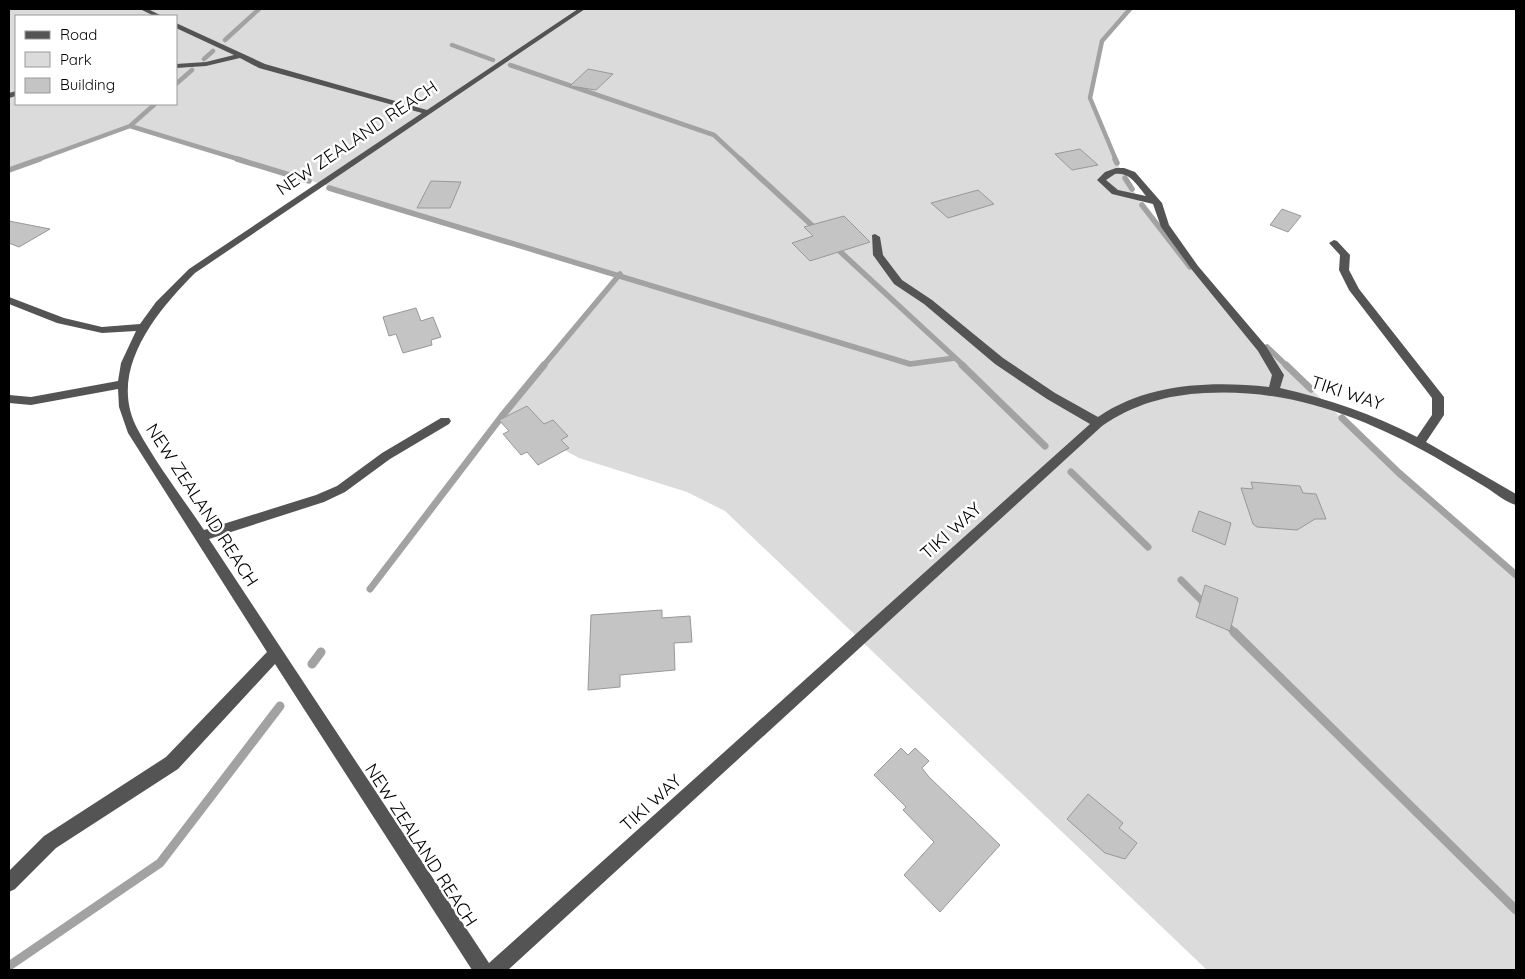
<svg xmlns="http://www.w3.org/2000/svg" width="1525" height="979" font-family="Quicksand,sans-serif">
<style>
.green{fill:#dbdbdb;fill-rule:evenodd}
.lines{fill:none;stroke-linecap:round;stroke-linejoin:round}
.stream-far3{stroke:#a2a2a2;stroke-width:4.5}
.stream-far2{stroke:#a2a2a2;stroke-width:5.5}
.stream-far1{stroke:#a2a2a2;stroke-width:7}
.stream{stroke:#a2a2a2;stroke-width:9}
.building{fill:#c4c4c4;stroke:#989898}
.minor{fill:#545454;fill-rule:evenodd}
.labels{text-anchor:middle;stroke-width:5;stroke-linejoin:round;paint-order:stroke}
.street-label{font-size:18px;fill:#000;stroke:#fff}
</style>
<rect width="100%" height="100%" fill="#fff"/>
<path class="green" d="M9,9h1121l-28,32 -12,57 17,46 19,35 31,48 31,39 79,81 132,126 117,102v395h-309l-482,-459 -38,-19 -108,-34 -77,-42 117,-142 -489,-148 -121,44zM16,16h160v88h-160z"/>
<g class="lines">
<path class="stream-far3" d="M225,40l34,-31
M452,45l41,15
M204,59l9,-8
M510,65l204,70 27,25
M176,84l16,-14
M130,126l111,34
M37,160l93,-34 25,-22
M1116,160l-26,-62 12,-57 28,-32"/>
<path class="stream-far2" d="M237,159l72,22
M740,159l78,72
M1115,159l2,4
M9,170l31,-11
M1125,178l7,11
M329,188l581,176 45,-6
M1142,205l48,62
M833,245l131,121
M1267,347l20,19
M543,366l77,-92"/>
<path class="stream-far1" d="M962,365l83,81
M1286,365l25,24
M1342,418l57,55 117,102
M1071,472l77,75
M1181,580l25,25
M370,589l132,-173 42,-51
M1225,623l11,11"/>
<path class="stream" d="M1234,632l282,278
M312,664l9,-12
M9,966l151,-103 120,-157"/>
</g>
<path class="building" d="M588,69l25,5 -17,16 -26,-4z
M1080,149l18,16 -26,5 -17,-16z
M431,181l30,1 -11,26h-33z
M978,190l16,14 -46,14 -17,-15z
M1282,209l19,7 -13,16 -18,-7z
M844,216l26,26 -60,19 -18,-18 21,-7 -9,-9z
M9,221l41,8 -31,18 -10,-4z
M416,308l5,13 12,-4 8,20 -10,3 1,5 -29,8 -7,-19 -7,2 -6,-19z
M527,406l17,18 9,-4 15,16 -7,4 8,8 -31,17 -11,-13 -6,3 -18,-21 6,-3 -10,-11z
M1251,482l49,4 3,7 13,1 10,25h-11l-18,11 -40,-3 -4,-3 -12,-36 12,1z
M1199,511l32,12 -6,22 -33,-14z
M1205,585l33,13 -8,33 -34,-14z
M662,610v8l28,-2 2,26 -18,1 1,27 -55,5v12l-32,3 3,-75z
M901,748l7,7 7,-7 14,13 -7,7 7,9 71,68 -60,67 -36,-37 30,-33 -31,-32 3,-3 -32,-32z
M1088,794l35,29 -4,5 18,15 -12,16 -20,-6 -38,-34z"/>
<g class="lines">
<path class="minor" d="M140,9h8l14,7h-8z
M578,9h7l-390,264c-39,39 -89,99 -57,157 19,35 44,67 66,100l112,-35 21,-9 45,-33 59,-35h8l2,3 -2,3 -59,35 -45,33 -21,10 -115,37 280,424 601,-539 -43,-25 -52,-35 -71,-60 -30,-20 -21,-29 -1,-20 3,-1 5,3 3,18 19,25 30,20 71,58 52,35 43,24c50,-34 113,-36 171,-30l3,-12 -14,-24 -66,-81 -31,-43 -8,-23 -41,-10 -15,-14 8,-8 11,-4h8l11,4 27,31 7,22 29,41 68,80 18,29 -4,13c48,11 93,26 137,49l15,-22v-17l-83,-108 -10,-20 1,-15 -11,-12 5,-3 3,1 13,14 -1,15 10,19 85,108v18l-18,27 90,52v11c-10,-3 -20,-11 -29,-17 -17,-10 -35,-21 -52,-31 -72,-40 -147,-69 -230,-64 -38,2 -71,11 -103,33l-594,544h-36l-197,-306 -97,105 -122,79 -41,41 -6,3v-21l35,-35 122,-79 101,-105 -139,-219 -9,-26 -1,-18 -87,16 -22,-2v-8l22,2 87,-16 3,-18 15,-32 -34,2 -45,-10 -48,-19v-7l55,21 38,9 38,-3 16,-22 33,-33 233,-156 -163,-45 -19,-10 -34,8 -30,2v-4l30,-2 28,-7 -58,-27v-5l89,41 162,46zM1115,174c15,-2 22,11 31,22l-28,-6 -12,-10z
M16,91v5l-7,2v-5z"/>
</g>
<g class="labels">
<g class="street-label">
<text transform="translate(357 138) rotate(-34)" y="6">NEW ZEALAND REACH</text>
<text transform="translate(1347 393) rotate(18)" y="6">TIKI WAY</text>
<text transform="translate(202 505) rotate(57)" y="6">NEW ZEALAND REACH</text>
<text transform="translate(951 531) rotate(-42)" y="6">TIKI WAY</text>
<text transform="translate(651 803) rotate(-42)" y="6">TIKI WAY</text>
<text transform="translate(421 845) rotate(57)" y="6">NEW ZEALAND REACH</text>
</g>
</g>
<rect width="1525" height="979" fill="none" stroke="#000000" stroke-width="20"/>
<rect x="15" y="15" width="162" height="90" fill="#ffffff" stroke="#999999"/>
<rect x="25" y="31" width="25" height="8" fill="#545454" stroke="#999999"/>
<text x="60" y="40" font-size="15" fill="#000000">Road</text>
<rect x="25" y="52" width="25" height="15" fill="#dbdbdb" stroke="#999999"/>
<text x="60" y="65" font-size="15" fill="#000000">Park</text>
<rect x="25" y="78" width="25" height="15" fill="#c4c4c4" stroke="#999999"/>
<text x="60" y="90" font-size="15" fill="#000000">Building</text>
</svg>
